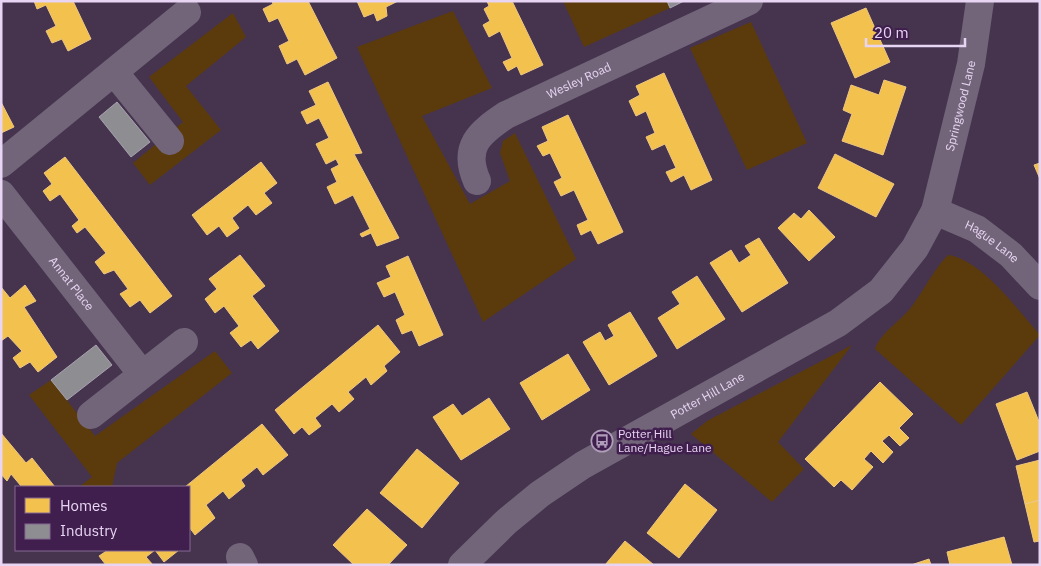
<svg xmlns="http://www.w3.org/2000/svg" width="1041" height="566" font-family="'IBM Plex Sans',sans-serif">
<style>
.green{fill:#5b3b0b}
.homes{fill:#f2c14e;stroke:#efc780}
.industry{fill:#8d8d92;stroke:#a8a3af}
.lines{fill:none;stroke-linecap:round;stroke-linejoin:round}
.minor{stroke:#726579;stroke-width:28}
.labels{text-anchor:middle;stroke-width:5;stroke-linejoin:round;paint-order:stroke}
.street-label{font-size:12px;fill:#e8d5f3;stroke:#401f4e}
.poi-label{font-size:12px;fill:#e8d5f3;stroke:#401f4e;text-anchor:start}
</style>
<rect width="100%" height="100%" fill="#46344f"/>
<path class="green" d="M563,1h104l3,7 -86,39z
M453,11l39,77 -70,28 48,88 40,-23 -10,-28 3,-12 12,-8 61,126 -93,63 -126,-275z
M233,13l13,24 -60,49 35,44 -71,55 -17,-22 50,-41 -34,-45z
M751,22l56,121 -60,27 -57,-122z
M948,255c33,4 70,55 92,80l-79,90 -86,-76c4,-15 27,-29 37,-43 13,-17 21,-36 36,-51z
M852,345l-74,97 26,27 -32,33 -81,-68 16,-13z
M215,351l17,22 -115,90 -5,24h-33l13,-10 -63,-82 22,-15 44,56z"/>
<path class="homes" d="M34,1h39l18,38 -23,12 -6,-12 -10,4 -6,-12 10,-5 -10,-21 -9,4z
M272,1h36l29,57 -32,17 -8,-16 -10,5 -8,-18 10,-5 -11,-23 -9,4 -6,-13 10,-5z
M357,1h41l-12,6 1,9 -10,5 -3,-8 -10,4z
M487,1h25l31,64 -22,10 -4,-9 -9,5 -5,-9 9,-4 -12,-27 -11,6 -6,-12 7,-4 -6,-12 5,-3z
M866,8l24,54 -35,16 -24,-55z
M664,73l48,107 -21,10 -7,-15 -13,7 -5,-10 10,-4 -11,-24 -13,6 -6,-13 9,-4 -9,-22 -10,5 -7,-15 11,-6 -4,-9z
M884,80l22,7 -23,68 -41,-14 10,-27 -9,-4 8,-25 28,10z
M328,82l34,71 -8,1 45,84 -22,8 -6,-13 -9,4 -2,-3 10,-5 -17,-34 -18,9 -8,-17 10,-5 -6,-13 8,-4 -3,-6 -10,5 -10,-20 13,-6 -10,-20 -12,6 -6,-12 15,-7 -7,-14z
M1,102l13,25 -13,6z
M568,115l55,117 -25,12 -7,-14 -10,5 -4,-10 11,-5 -14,-30 -13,6 -7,-14 8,-4 -12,-25 -7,3 -6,-10 11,-5 -6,-14z
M835,154l59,30 -18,33 -58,-29z
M65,157l107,139 -22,17 -10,-13 -10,7 -10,-13 8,-5 -14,-19 -10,4 -9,-12 11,-9 -21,-26 -8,6 -5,-7 7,-6 -19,-26 -10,7 -7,-10 9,-7 -8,-11z
M261,162l16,21 -13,10 8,10 -16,12 -8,-10 -16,13 7,10 -12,9 -8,-11 -12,9 -15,-20z
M1040,163v16l-6,-14z
M809,210l26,27 -26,24 -31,-33 16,-15 7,6z
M759,238l29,45 -46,29 -32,-49 21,-13 8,13 12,-8 -6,-9z
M240,255l25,31 -13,10 27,35 -21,18 -7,-9 -10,7 -11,-14 9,-7 -15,-20 -9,7 -10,-14 12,-10 -8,-10z
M408,256l35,79 -24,11 -7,-16 -10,4 -6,-14 9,-5 -10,-23 -11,5 -7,-14 14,-6 -5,-11z
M697,276l28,43 -48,30 -19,-31 22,-14 -8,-12z
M25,285l11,16 -12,6 33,50 -19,15 -8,-10 -10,6 -7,-10 9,-7 -14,-15 -7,5v-54l9,11z
M630,312l27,44 -48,29 -26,-43 17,-10 5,9 9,-5 -6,-11z
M378,325l22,27 -16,14 3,5 -16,14 -5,-8 -18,15 6,7 -15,13 -7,-8 -17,14 6,8 -12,9 -7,-8 -8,7 -19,-24z
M568,354l22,36 -48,30 -22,-37z
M880,382l33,32 -14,14 10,10 -9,8 -11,-11 -7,6 11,11 -10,11 -12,-12 -7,8 9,8 -21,23 -11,-10 -7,7 -29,-28z
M1027,392l13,32v27l-23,9 -21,-56z
M489,398l21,31 -49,31 -28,-43 20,-13 9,12z
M262,424l26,31 -25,20 -6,-8 -16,13 4,6 -16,13 -6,-8 -17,14 9,13 -20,17 -6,-8v-40h-4z
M1,433l25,30 6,-5 23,29h-36l2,-1 -10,-12 -4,7 -6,-7z
M417,449l42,34 -37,45 -42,-35z
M1040,460v40l-15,4 -9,-38z
M685,484l32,26 -38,48 -32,-25z
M1040,500v41l-6,1 -9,-38z
M367,509l40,36 -19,20h-34l-21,-20z
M1004,537l8,28h-62l-3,-13z
M625,541l29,24h-49z
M108,550h71l-15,12 -9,-12 -9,7 7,8h-47l-7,-9z
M929,559l2,6h-20z"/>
<path class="industry" d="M667,1h17l-14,7z
M117,102l33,40 -19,15 -32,-40z
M96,345l16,20 -45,35 -16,-20z"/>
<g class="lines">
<g class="minor">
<path d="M114,72l56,69"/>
<path d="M1,164l186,-152"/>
<path id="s1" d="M477,181c-15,-34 2,-48 29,-66l243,-114"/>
<path id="s2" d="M1,194l141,180"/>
<path id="s3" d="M935,211l42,18 34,26 29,31"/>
<path d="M91,415l93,-73"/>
<path d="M240,557l4,8"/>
<path id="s4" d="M462,565l44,-43 34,-28 43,-29 255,-142 43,-32 34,-43 20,-37 36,-147 9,-63"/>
</g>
</g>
<defs>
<g id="bus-ring" transform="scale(1.125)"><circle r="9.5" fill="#401f4e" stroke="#af9dba" stroke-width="1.5"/><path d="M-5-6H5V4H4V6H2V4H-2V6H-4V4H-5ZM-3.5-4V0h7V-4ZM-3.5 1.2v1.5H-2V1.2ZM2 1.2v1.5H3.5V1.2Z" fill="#af9dba"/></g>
</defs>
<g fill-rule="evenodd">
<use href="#bus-ring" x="602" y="441"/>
</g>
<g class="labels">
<g class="street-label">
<text dy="4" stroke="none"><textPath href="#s1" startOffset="162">Wesley Road</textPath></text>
<text dy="4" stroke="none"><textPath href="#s4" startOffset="708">Springwood Lane</textPath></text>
<text dy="4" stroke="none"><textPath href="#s3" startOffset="65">Hague Lane</textPath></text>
<text dy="4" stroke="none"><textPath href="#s2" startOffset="114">Annat Place</textPath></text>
<text dy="4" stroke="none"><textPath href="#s4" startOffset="300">Potter Hill Lane</textPath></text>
</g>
<g class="poi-label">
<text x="618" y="438">Potter Hill<tspan x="618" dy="14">Lane/Hague Lane</tspan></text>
</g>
</g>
<rect width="1041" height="566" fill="none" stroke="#e8d5f3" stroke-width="5"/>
<rect x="15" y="486" width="175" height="65" fill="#401f4e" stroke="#836890"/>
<rect x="25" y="498" width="25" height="15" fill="#f2c14e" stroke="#836890"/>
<text x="60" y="511" font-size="15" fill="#e8d5f3">Homes</text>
<rect x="25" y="524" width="25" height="15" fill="#8d8d92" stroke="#836890"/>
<text x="60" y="536" font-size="15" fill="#e8d5f3">Industry</text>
<path d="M866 38v8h99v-8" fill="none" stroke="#e8d5f3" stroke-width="2.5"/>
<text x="874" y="38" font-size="15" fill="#e8d5f3" stroke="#401f4e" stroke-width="4" paint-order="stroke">20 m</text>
</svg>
